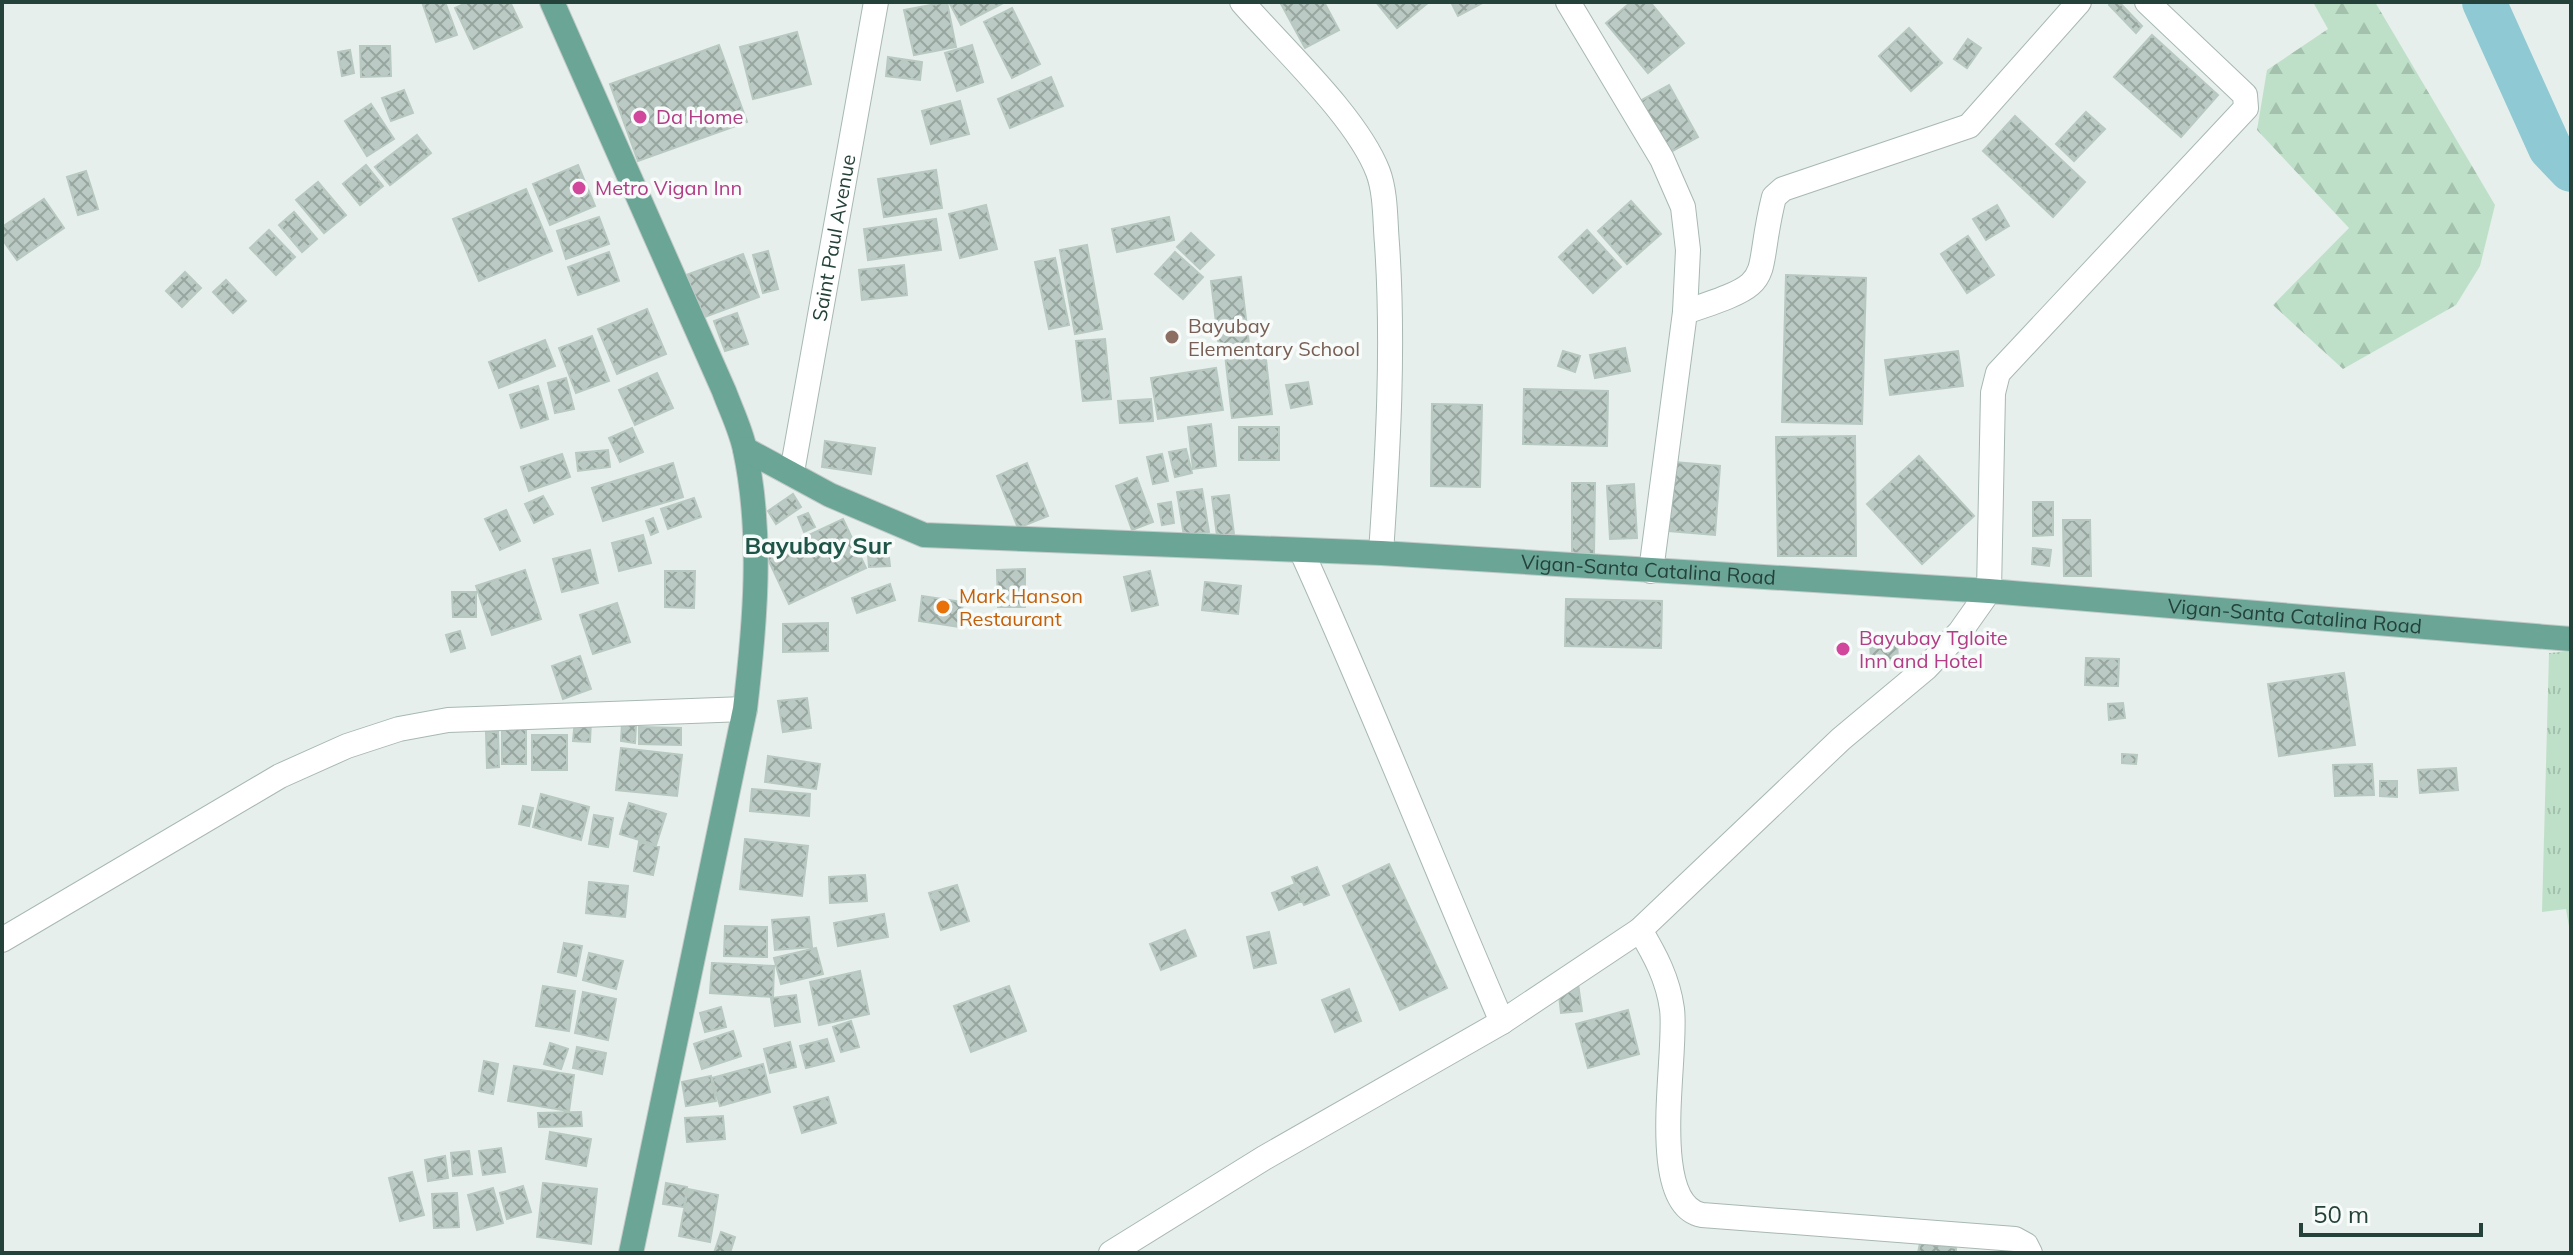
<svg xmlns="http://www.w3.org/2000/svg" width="2573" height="1255" font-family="Mulish,sans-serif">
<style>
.grass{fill:url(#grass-tufts)}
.forest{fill:url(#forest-firs)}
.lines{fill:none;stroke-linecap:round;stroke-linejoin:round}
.river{stroke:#8ec9d4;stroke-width:44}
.building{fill:url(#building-cross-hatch);stroke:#b8c9c2;stroke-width:2}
.minor-casing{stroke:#a8b8b2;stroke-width:26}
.major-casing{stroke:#c2cac8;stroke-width:26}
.minor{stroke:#fff;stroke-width:24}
.major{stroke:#6aa596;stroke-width:24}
.hotel-dot{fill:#d1479c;stroke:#f7fbf9;stroke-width:3}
.education-dot{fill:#8d6e63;stroke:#f7fbf9;stroke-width:3}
.food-dot{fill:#e8710a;stroke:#f7fbf9;stroke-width:3}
.labels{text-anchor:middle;stroke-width:7;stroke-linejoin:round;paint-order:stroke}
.hotel-label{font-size:20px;fill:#b23c85;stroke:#f7fbf9;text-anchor:start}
.street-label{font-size:20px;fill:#24423a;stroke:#f7fbf9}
.education-label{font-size:20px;fill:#785e54;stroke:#f7fbf9;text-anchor:start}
.food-label{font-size:20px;fill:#c56008;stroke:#f7fbf9;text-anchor:start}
.quarter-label{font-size:24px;font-weight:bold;fill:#1f5548;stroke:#f7fbf9}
</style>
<defs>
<pattern id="grass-tufts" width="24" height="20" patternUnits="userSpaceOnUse" patternTransform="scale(2)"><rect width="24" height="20" fill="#bfe0c8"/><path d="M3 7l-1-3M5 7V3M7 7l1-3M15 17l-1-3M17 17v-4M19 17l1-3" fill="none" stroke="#a4c1ad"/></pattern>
<pattern id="forest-firs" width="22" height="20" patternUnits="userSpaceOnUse" patternTransform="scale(2)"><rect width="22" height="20" fill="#bfe0c8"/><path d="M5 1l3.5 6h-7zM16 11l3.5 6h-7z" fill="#a4c1ad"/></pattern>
<pattern id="building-cross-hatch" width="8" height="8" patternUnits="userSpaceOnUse" patternTransform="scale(2)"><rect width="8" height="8" fill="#bbcac4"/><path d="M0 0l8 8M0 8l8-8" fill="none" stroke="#98a6a0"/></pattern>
</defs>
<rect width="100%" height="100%" fill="#e6efeb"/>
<path class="grass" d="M2571,651v287l-5,-29 -24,3 7,-259z"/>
<path class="forest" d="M2313,2h62l120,203 -15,61 -24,39 -113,64 -70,-64 76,-77 -92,-98 10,-60 61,-41z"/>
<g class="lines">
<path class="river" d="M2484,2l66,146 21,22"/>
</g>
<path class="building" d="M422,2h23l12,33 -21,7z
M468,2h42l12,25 -48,22 -19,-41z
M947,2l9,45 -42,8 -10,-45z
M949,2h56l-44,23z
M1280,2h44l15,28 -34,18z
M1376,2h53l-32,26z
M1451,2h33l-26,14z
M1631,2h19l34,41 -36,30 -42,-50z
M2111,2h8l23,24 -6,7 -27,-28z
M1012,8l28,56 -28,14 -28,-56z
M1909,28l33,35 -31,28 -32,-35z
M797,32l14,52 -58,15 -13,-52z
M2152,35l66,60 -37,42 -67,-60z
M1968,39l13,9 -14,20 -13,-9z
M719,45l28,77 -109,39 -28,-77z
M972,45l11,37 -26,9 -12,-38z
M360,46h30l1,30 -30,1z
M350,50l4,23 -12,3 -4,-24z
M888,57l34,5 -2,18 -34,-4z
M1051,77l12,29 -53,22 -12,-29z
M1669,85l29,52 -29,16 -29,-52z
M404,90l9,23 -22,8 -9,-23z
M960,101l9,33 -38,10 -9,-33z
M371,104l23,35 -27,17 -22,-35z
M2086,112l19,17 -31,32 -18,-17z
M2015,116l70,66 -32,35 -70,-66z
M417,135l14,18 -41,32 -15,-18z
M366,165l17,21 -23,19 -17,-21z
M578,165l17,41 -45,19 -17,-41z
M936,170l6,38 -58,9 -6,-38z
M86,171l12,38 -20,6 -11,-38z
M318,182l28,33 -22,18 -28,-33z
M526,189l26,62 -73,30 -26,-62z
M44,199l20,29 -47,32 -15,-21v-12z
M1631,201l30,33 -34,30 -29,-33z
M986,205l11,44 -37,9 -11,-44z
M1997,205l12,21 -23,14 -13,-21z
M294,212l23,27 -15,13 -23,-27z
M599,217l10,27 -43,15 -9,-28z
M1169,217l5,23 -57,12 -5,-23z
M936,219l5,31 -73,10 -4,-31z
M269,230l26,27 -19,18 -26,-27z
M1587,230l34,37 -28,26 -34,-36z
M1191,233l23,22 -14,14 -23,-22z
M1968,236l26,39 -27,18 -26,-39z
M1087,245l15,84 -27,5 -15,-84z
M768,251l10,38 -15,4 -10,-38z
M609,252l10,29 -41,14 -10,-28z
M1175,252l28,25 -20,22 -28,-25z
M743,254l16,43 -57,21 -16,-43z
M1055,258l14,67 -20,4 -14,-67z
M904,265l3,30 -45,5 -3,-30z
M185,272l16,16 -19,19 -16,-16z
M1786,275l80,3 -4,146 -80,-2z
M1241,277l8,67 -30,3 -8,-66z
M226,280l20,21 -13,12 -20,-21z
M647,309l19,45 -49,20 -19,-45z
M737,313l11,31 -23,7 -11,-30z
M592,336l17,45 -33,12 -17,-45z
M1105,339l6,60 -28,2 -7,-60z
M545,340l10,26 -56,22 -10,-26z
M1625,348l5,23 -35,7 -5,-23z
M1265,350l7,64 -40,4 -7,-64z
M1563,351l17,5 -5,16 -17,-6z
M1958,351l5,35 -73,9 -5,-35z
M1216,368l7,42 -65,9 -7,-41z
M657,373l16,35 -38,17 -16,-35z
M566,378l8,31 -19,4 -7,-30z
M1308,382l4,22 -21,4 -5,-23z
M538,386l10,33 -27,9 -11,-33z
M1524,389l84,2 -1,55 -84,-2z
M1151,399l2,22 -33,2 -2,-22z
M1432,404l50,1 -2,82 -49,-1z
M1211,424l5,42 -23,3 -5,-42z
M1239,427h40v33h-40z
M632,428l11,24 -23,10 -11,-24z
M1855,436l1,120h-78l-2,-119z
M825,441l50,7 -4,26 -49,-7z
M1186,449l6,24 -17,4 -6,-25z
M608,450l2,17 -32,4 -2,-18z
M562,454l8,23 -41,14 -8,-24z
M1162,454l6,27 -15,3 -6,-27z
M1919,456l55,60 -52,48 -55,-60z
M1674,462l46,4 -5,69 -46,-4z
M673,463l10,34 -80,24 -11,-33z
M1027,463l21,53 -30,12 -21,-52z
M1137,478l16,44 -21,8 -16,-44z
M1572,483h23l-1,71h-22z
M1634,484l3,54 -27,1 -3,-53z
M1202,489l7,43 -25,4 -7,-44z
M793,494l8,13 -25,17 -8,-13z
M1229,495l5,39 -17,2 -5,-39z
M543,496l10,18 -19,9 -9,-19z
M694,498l7,19 -33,12 -7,-20z
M1171,502l3,21 -12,2 -4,-21z
M2033,502h20v33l-20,1z
M506,510l14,31 -20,9 -15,-31z
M808,513l7,14 -11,5 -6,-15z
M653,518l5,14 -7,3 -5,-14z
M843,519l23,49 -77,36 -23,-49z
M2063,520h27l1,56h-27z
M643,535l8,28 -32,8 -7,-28z
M887,541l3,25 -21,1 -2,-25z
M2033,548l18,2 -2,16 -17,-2z
M590,550l8,33 -36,9 -9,-33z
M1025,569v38h-27l-1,-37z
M525,570l16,49 -49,16 -16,-49z
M665,571h30l-1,37 -29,-1z
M1150,571l8,34 -26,6 -8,-34z
M1205,582l36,4 -3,28 -36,-4z
M890,584l5,16 -38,13 -5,-15z
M452,592h24v25h-23z
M922,596l41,6 -3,25 -41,-6z
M1566,599l96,2 -1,47 -96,-2z
M617,603l13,39 -37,12 -13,-39z
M828,623v28l-45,1v-28z
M460,631l5,17 -14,4 -5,-17z
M1897,641l1,19 -27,1 -1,-19z
M580,656l11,33 -28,10 -11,-33z
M2086,658l33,1 -1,27 -33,-1z
M2344,673l11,72 -76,11 -11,-72z
M807,698l4,30 -28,4 -5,-31z
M2123,703l2,15 -16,2 -1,-16z
M575,719l16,1 -1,22 -17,-1z
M622,724l14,1 -1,18 -14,-2z
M502,726h24v38h-24z
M639,727l42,1v17l-42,-1z
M486,732h12l1,35 -12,1z
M532,735h35v35h-35z
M621,748l61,7 -5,41 -61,-6z
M2122,754l15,1 -1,9 -14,-1z
M768,756l52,8 -4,25 -51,-7z
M2372,764l2,31 -39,1 -2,-31z
M2456,768l2,22 -38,3 -2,-23z
M2380,781h17v16l-17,-1z
M752,789l58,5 -1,22 -59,-5z
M541,794l48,13 -8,33 -48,-13z
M629,803l37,11 -10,31 -36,-11z
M523,806l10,2 -4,18 -10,-2z
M594,815l19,3 -5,29 -19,-3z
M745,839l63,7 -6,50 -62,-7z
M639,842l20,5 -6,28 -19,-4z
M1389,864l58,124 -47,22 -57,-124z
M1317,867l12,28 -25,10 -12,-28z
M865,875l2,26 -37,2 -1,-26z
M589,882l39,4 -3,31 -39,-4z
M1295,884l7,17 -23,9 -7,-17z
M957,885l12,36 -28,9 -12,-37z
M884,914l4,23 -50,9 -4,-23z
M809,917l3,30 -37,3 -3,-30z
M725,926l42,1v30l-43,-1z
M1185,930l11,26 -35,14 -11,-26z
M1269,932l7,31 -22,5 -7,-31z
M564,943l18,3 -6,30 -18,-4z
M816,948l7,26 -42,10 -7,-26z
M589,953l34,8 -7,28 -33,-9z
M712,963l62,3 -1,31 -63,-4z
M860,971l9,43 -50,11 -9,-43z
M1578,984l4,27 -21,2 -3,-27z
M543,986l32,5 -6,40 -33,-5z
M1009,986l17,45 -55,21 -17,-46z
M1349,989l12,32 -26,11 -13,-32z
M583,992l33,7 -8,41 -33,-7z
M796,995l4,27 -25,4 -4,-28z
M721,1007l5,20 -21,5 -5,-19z
M1628,1010l11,44 -51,14 -12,-44z
M851,1021l8,26 -18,5 -8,-25z
M733,1031l8,25 -39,13 -8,-25z
M827,1039l7,22 -28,7 -6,-22z
M790,1042l6,25 -26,6 -6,-24z
M550,1043l18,6 -7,20 -17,-5z
M577,1047l29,6 -4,21 -29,-6z
M484,1061l14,3 -5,30 -14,-3z
M763,1064l7,28 -50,14 -8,-28z
M514,1066l60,9 -5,36 -61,-10z
M711,1076l5,25 -30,5 -4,-24z
M828,1097l8,26 -34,10 -8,-26z
M581,1112l1,14 -43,1 -1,-14z
M723,1116l2,23 -38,3 -2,-24z
M550,1132l41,7 -5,27 -40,-7z
M501,1148l4,24 -22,3 -4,-24z
M469,1151l3,23 -19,2 -2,-23z
M445,1156l3,22 -20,3 -3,-21z
M412,1172l12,43 -24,6 -11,-43z
M543,1183l54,6 -6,55 -54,-7z
M666,1183l21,4 -3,20 -21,-3z
M523,1186l8,26 -24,7 -7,-26z
M493,1188l10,35 -26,7 -9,-35z
M688,1189l30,6 -8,47 -31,-6z
M457,1193l2,34 -25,1 -2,-34z
M721,1232l14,5 -5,16h-16z
M1920,1243l36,5v5h-38z"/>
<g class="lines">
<g class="minor-casing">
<g id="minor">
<path d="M1242,2c40,46 115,115 136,170 8,21 7,50 9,72 7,103 1,206 -6,309"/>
<path d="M1568,2l94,157 21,48 5,43 -3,62 -34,259"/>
<path d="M1685,312c97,-32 67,-28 89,-115l9,-8 186,-63 110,-124"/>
<path id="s1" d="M792,472l84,-470"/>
<path d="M1301,550c71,156 133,315 201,472"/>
<path d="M1640,930c15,25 28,49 32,79 6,44 -26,195 30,206l313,24 11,6 4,8"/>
<path d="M2,940l278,-164 67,-30 52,-17 49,-9 297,-11"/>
<path d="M1111,1253l153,-95 238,-136 138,-92 201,-191 85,-71 34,-36 29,-41 4,-198 5,-20 248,-265 -1,-13 -98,-93"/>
</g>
</g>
<g class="major-casing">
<g id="major">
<path d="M552,2l172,389c7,19 17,39 21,59 18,84 10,175 0,259l-114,544"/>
<path id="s2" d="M745,449l85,46 94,40 457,18 608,38 582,48"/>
</g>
</g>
<use href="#minor" class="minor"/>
<use href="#major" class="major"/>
</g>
<g class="hotel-dot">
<circle cx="640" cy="117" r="8"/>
<circle cx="579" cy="188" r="8"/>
<circle cx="1843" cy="649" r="8"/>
</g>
<circle class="education-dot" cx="1172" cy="337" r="8"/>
<circle class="food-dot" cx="943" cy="607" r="8"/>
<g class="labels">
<g class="hotel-label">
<text x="656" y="124">Da Home</text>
<text x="595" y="195">Metro Vigan Inn</text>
<text x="1859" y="645">Bayubay Tgloite<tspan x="1859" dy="23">Inn and Hotel</tspan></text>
</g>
<g class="street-label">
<text dy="7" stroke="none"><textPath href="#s1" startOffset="238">Saint Paul Avenue</textPath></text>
<text dy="7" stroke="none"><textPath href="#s2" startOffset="924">Vigan-Santa Catalina Road</textPath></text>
<text dy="7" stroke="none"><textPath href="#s2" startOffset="1572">Vigan-Santa Catalina Road</textPath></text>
</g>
<g class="education-label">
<text x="1188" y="333">Bayubay<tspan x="1188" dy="23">Elementary School</tspan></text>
</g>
<g class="food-label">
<text x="959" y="603">Mark Hanson<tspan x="959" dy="23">Restaurant</tspan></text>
</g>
<g class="quarter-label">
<text x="818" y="554">Bayubay Sur</text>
</g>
</g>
<rect width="2573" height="1255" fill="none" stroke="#24423a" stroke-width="8"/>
<path d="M2301 1223v12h180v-12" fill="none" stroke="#24423a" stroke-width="4"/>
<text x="2313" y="1223" font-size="24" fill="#24423a" stroke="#f7fbf9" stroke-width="6" paint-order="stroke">50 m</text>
</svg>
